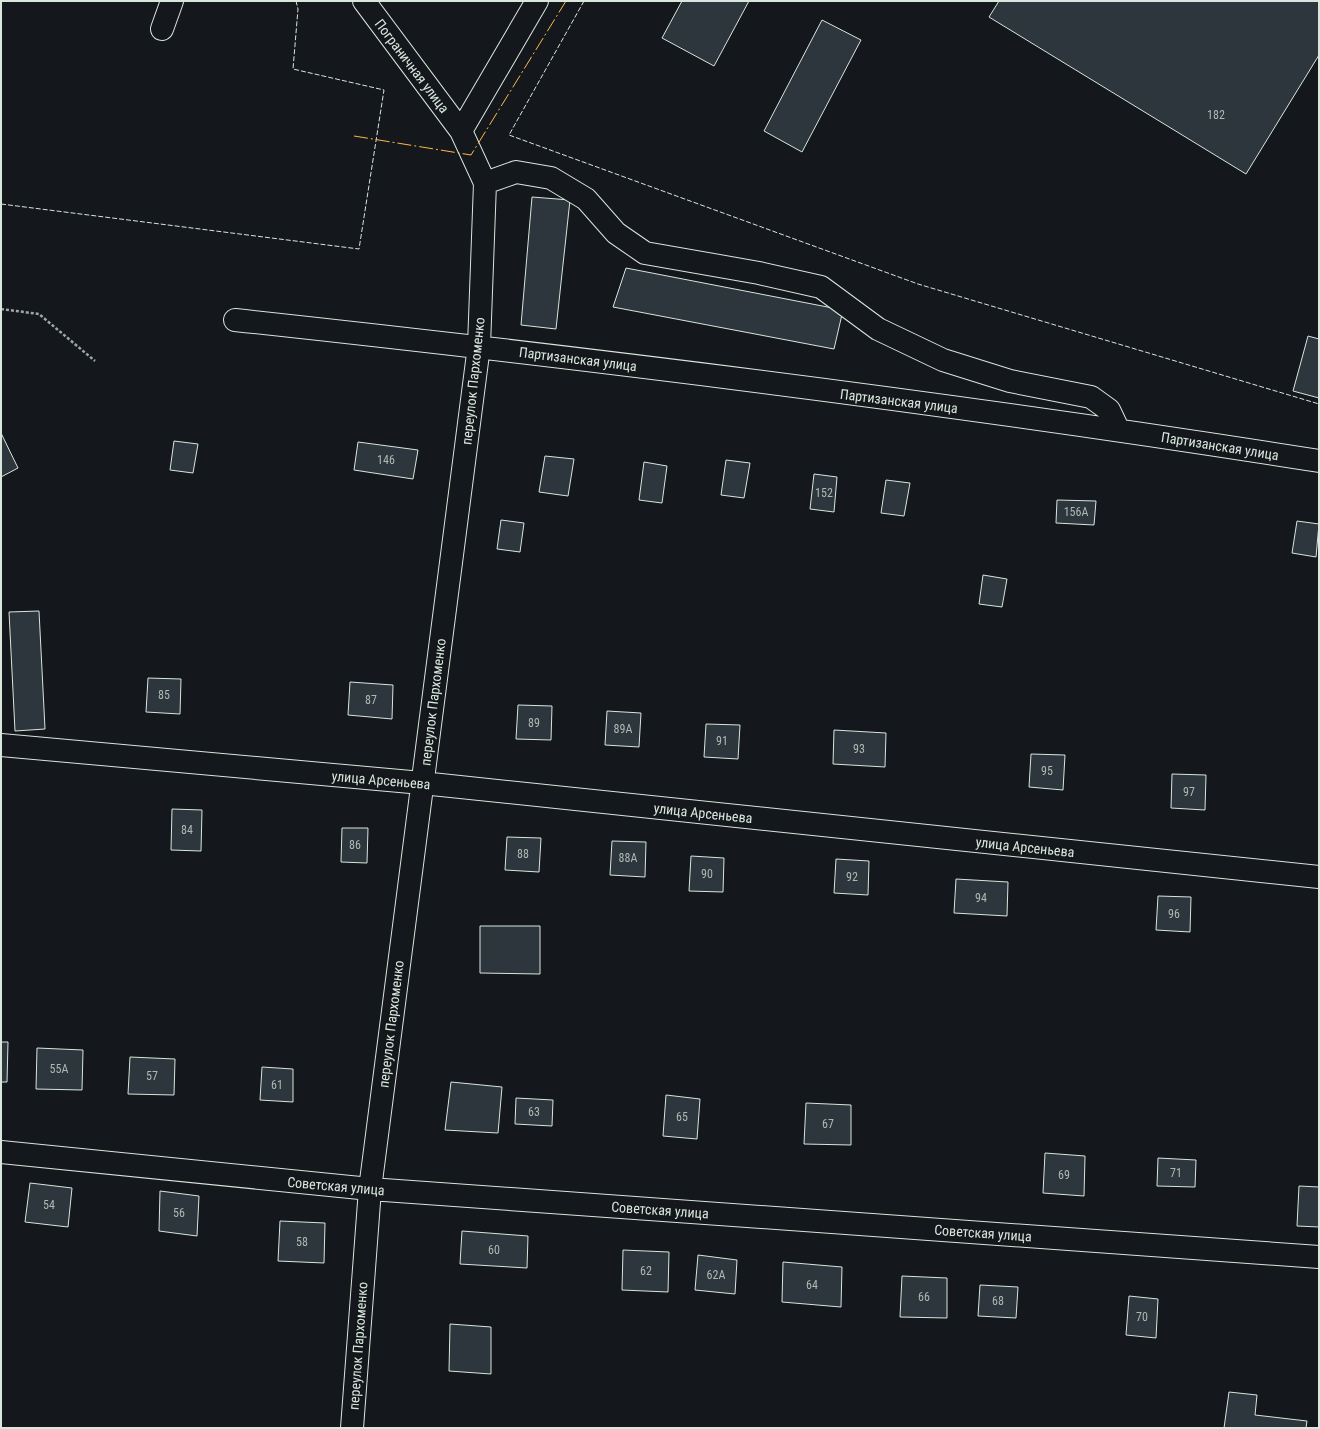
<svg xmlns="http://www.w3.org/2000/svg" width="1320" height="1429" font-family="'Roboto Condensed',sans-serif">
<style>
.building{fill:#2c363c;stroke:#d8e6dc}
.lines{fill:none;stroke-linecap:round;stroke-linejoin:round}
.minor-casing{stroke:#d8e6dc;stroke-width:24}
.path{stroke:#9da8a2;stroke-width:2.5;stroke-dasharray:3 2;stroke-linecap:butt}
.minor{stroke:#14181c;stroke-width:22}
.fence{stroke:#d8e6dc;stroke-width:1;stroke-dasharray:5 2;stroke-linecap:butt}
.power{stroke:#ffb74d;stroke-width:1;stroke-dasharray:14 3 2 3;stroke-linecap:butt}
.labels{text-anchor:middle;stroke-width:3;stroke-linejoin:round;paint-order:stroke}
.number-label{font-size:12px;fill:#adbab4}
.street-label{font-size:14px;fill:#d8e6dc;stroke:#14181c}
</style>
<rect width="100%" height="100%" fill="#14181c"/>
<path class="building" d="M682,1h67l-35,65 -52,-28z
M999,1h320v54l-73,119 -257,-157z
M822,20l39,20 -59,112 -38,-21z
M532,197l38,3 -14,129 -35,-4z
M626,268l217,42 -9,39 -221,-42z
M1308,336l11,3v59l-26,-7z
M1,433l17,35 -17,9z
M174,441l24,3 -5,29 -23,-3z
M358,442l60,8 -5,29 -59,-9z
M545,456l29,3 -6,37 -29,-4z
M726,460l24,3 -6,35 -23,-3z
M644,462l23,4 -5,37 -23,-3z
M814,474l23,3 -3,35 -24,-3z
M886,480l24,3 -6,33 -23,-3z
M1057,500l39,1 -2,24 -38,-2z
M501,520l23,3 -4,29 -23,-3z
M1297,521l22,3 -3,33 -24,-4z
M983,575l24,4 -5,28 -23,-3z
M39,611l6,118 -30,2 -6,-119z
M148,678l33,1 -1,35 -34,-2z
M350,682l43,3 -1,34 -44,-4z
M518,705l34,1 -1,34 -35,-1z
M607,711l34,2 -2,34 -34,-2z
M706,724l34,1 -2,34 -34,-2z
M834,730l52,3 -1,34 -52,-3z
M1031,754l34,1 -2,35 -34,-3z
M1172,774l34,1 -1,35 -34,-2z
M172,809l30,1 -1,41 -30,-1z
M342,828h26l-1,35 -26,-1z
M507,837l34,1 -2,34 -34,-2z
M612,841l34,1 -1,35 -35,-2z
M691,856l33,2 -1,34 -34,-1z
M836,859l33,2 -1,34 -34,-2z
M956,879l52,3 -1,34 -53,-3z
M1158,896l33,1 -1,35 -34,-2z
M480,926h60v48l-60,-1z
M1,1042h7l-1,40h-6z
M37,1048l46,2 -1,40 -46,-1z
M130,1057l45,2 -1,36 -46,-1z
M262,1067l31,2v33l-33,-2z
M451,1082l51,5 -4,46 -53,-3z
M666,1095l34,4 -3,40 -34,-3z
M516,1098l37,2 -1,26 -37,-2z
M806,1103l45,2v40l-47,-1z
M1045,1153l40,3 -1,40 -41,-3z
M1158,1158l38,2 -1,27 -38,-1z
M30,1183l42,5 -4,39 -43,-5z
M1299,1186l20,1v40l-22,-1z
M160,1191l39,5 -2,40 -38,-5z
M280,1221l45,2 -1,40 -46,-2z
M462,1231l66,5 -1,32 -67,-4z
M623,1250l46,2 -1,40 -46,-2z
M698,1255l39,5 -2,34 -40,-4z
M783,1262l59,5 -1,40 -59,-5z
M902,1276l45,2v40l-47,-1z
M980,1285l38,2 -2,31 -38,-2z
M1129,1296l29,3 -2,39 -30,-3z
M450,1324l41,3v47l-42,-3z
M1229,1392l28,3 -2,20 52,6 -1,7h-82z"/>
<g class="lines">
<g class="minor-casing">
<path id="minor" d="M364,1l97,130
M162,29l10,-28
M485,183l31,-11 35,6 35,21 30,34 29,20 114,20 62,14 57,42 65,31 67,21 81,16 18,13 9,19
M235,320c362,39 724,84 1084,141
M1,745l421,38 897,94
M1,1152l369,37 949,68
M352,1428l18,-239 109,-843 6,-163 -24,-52 76,-130"/>
</g>
<path class="path" d="M1,309l38,5 56,47"/>
<use href="#minor" class="minor"/>
<path class="fence" d="M584,1l-75,134 409,149 401,120
M1,204l358,45 25,-159 -91,-21 5,-60 -2,-8"/>
<path class="power" d="M354,136l117,19 95,-154"/>
</g>
<g class="labels">
<g class="number-label">
<text x="1216" y="119">182</text>
<text x="386" y="464">146</text>
<text x="824" y="497">152</text>
<text x="1076" y="516">156А</text>
<text x="164" y="699">85</text>
<text x="371" y="704">87</text>
<text x="534" y="727">89</text>
<text x="623" y="733">89А</text>
<text x="722" y="745">91</text>
<text x="859" y="753">93</text>
<text x="1047" y="775">95</text>
<text x="1189" y="796">97</text>
<text x="187" y="834">84</text>
<text x="355" y="849">86</text>
<text x="523" y="858">88</text>
<text x="628" y="862">88А</text>
<text x="707" y="878">90</text>
<text x="852" y="881">92</text>
<text x="981" y="902">94</text>
<text x="1174" y="918">96</text>
<text x="59" y="1073">55А</text>
<text x="152" y="1080">57</text>
<text x="277" y="1089">61</text>
<text x="534" y="1116">63</text>
<text x="682" y="1121">65</text>
<text x="828" y="1128">67</text>
<text x="1176" y="1177">71</text>
<text x="1064" y="1179">69</text>
<text x="49" y="1209">54</text>
<text x="179" y="1217">56</text>
<text x="302" y="1246">58</text>
<text x="494" y="1254">60</text>
<text x="646" y="1275">62</text>
<text x="716" y="1279">62А</text>
<text x="812" y="1289">64</text>
<text x="924" y="1301">66</text>
<text x="998" y="1305">68</text>
<text x="1142" y="1321">70</text>
</g>
<g class="street-label">
<text transform="translate(412 66) rotate(53)" y="5">Пограничная улица</text>
<text transform="translate(578 359) rotate(7)" y="5">Партизанская улица</text>
<text transform="translate(473 381) rotate(-84)" y="5">переулок Пархоменко</text>
<text transform="translate(899 401) rotate(7)" y="5">Партизанская улица</text>
<text transform="translate(1220 446) rotate(9)" y="5">Партизанская улица</text>
<text transform="translate(433 702) rotate(-83)" y="5">переулок Пархоменко</text>
<text transform="translate(381 780) rotate(5)" y="5">улица Арсеньева</text>
<text transform="translate(703 813) rotate(6)" y="5">улица Арсеньева</text>
<text transform="translate(1025 847) rotate(6)" y="5">улица Арсеньева</text>
<text transform="translate(391 1024) rotate(-83)" y="5">переулок Пархоменко</text>
<text transform="translate(336 1186) rotate(5)" y="5">Советская улица</text>
<text transform="translate(660 1210) rotate(4)" y="5">Советская улица</text>
<text transform="translate(983 1233) rotate(4)" y="5">Советская улица</text>
<text transform="translate(358 1346) rotate(-86)" y="5">переулок Пархоменко</text>
</g>
</g>
<rect width="1320" height="1429" fill="none" stroke="#d8e6dc" stroke-width="4"/>
</svg>
